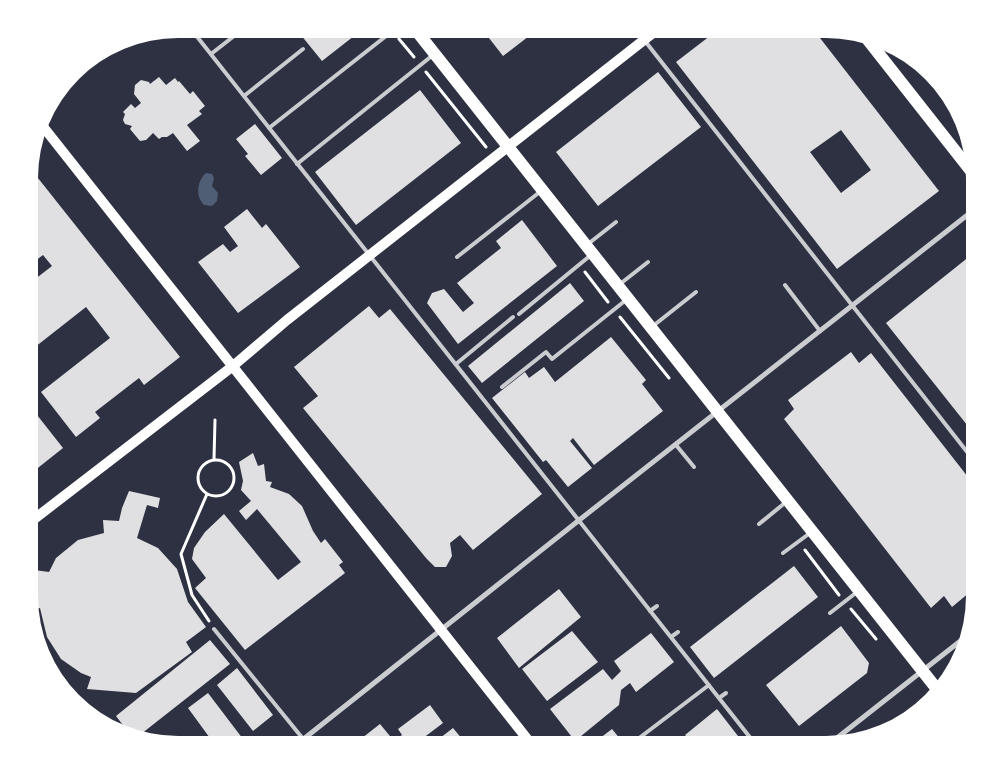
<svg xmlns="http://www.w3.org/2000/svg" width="1004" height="774" font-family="Arial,sans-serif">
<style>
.water{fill:#4f5d75}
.building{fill:#e0e0e3;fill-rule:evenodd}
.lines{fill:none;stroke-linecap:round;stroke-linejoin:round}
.path{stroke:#fff;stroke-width:3}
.service{stroke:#caccd0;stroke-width:4}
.minor{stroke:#caccd0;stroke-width:5}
.secondary{stroke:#fff;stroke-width:10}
.primary{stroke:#fff;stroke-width:12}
</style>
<rect width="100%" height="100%" fill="#2d3142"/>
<path class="water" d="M206,173l6,1 2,4 -2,8 6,7 -1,8 -5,5 -8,-1c-9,-9 -7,-24 2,-32z"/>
<path class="building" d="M296,29h67l-41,32z
M450,29h13l-8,6z
M482,29h48l3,4 -30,23z
M719,29h94l126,162 -102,78 -161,-207zM841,130l30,40 -30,23 -31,-41z
M658,72l43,55 -103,79 -42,-54z
M159,77l7,8 9,-7 3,4 1,-1 11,13 3,-3 12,15 -6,5 3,3 -15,11 13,16 -13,10 -14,-18 -6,4h-5l-3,2 -6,-6 -7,7 -6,1 -10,-12 2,-3 -7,-2 -2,-4 2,-6 -2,-2 8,-8 4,4 6,-5 -7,-9 1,-9 6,-5 8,2 1,2z
M420,90l41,53 -105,82 -41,-53z
M255,124l27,34 -21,17 -16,-19 3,-2 -12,-15z
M30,168l150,189 -36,28 -5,-7 -44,34 5,6 -24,19 -35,-45 69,-54 -24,-31 -56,44v-68l22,-17 -9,-11 -8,6 -5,-7z
M247,209l15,19 4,-4 34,43 -62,46 -40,-51 25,-18 7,8 8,-6 -14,-19z
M522,220l35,46 -99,78 -31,-41 5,-10 12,-4 19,23 11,-9 -17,-20 44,-35 -5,-7z
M975,252v183l-89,-112z
M570,283l14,18 -102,82 -14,-17z
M369,306l10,12 11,-9 152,185 -69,56 -13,-15 -10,8 2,13 -6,11h-11l-9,-9 -123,-150 15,-12 -24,-29z
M611,337l35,43 -4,4 21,27 -69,54 -21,-27 -3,3 22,27 -24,19 -22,-27 -3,2 -51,-64 33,-26 4,6 15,-11 11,15z
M851,352l8,11 12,-10 104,133v102l-23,19 -8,-11 -13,12 -147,-189 10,-10 -6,-9z
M30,406l33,42 -34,27z
M253,453l5,13 6,-2 2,17 6,1 -2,5 19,7 13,12 11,25 8,12 4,-4 18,23 -4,3 6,8 -100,77 -50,-62 11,-10 -14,-19 2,-11 11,-16 19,-18 54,66 23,-18 -44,-53 -11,11 -7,-9 12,-10 -10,-11 2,-9 -4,-19z
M129,491l31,7 -2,10 -11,-3 -10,33 21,10 19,21 11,33 18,25 -20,15 6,10 -56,41 -49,-4 4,-12 -10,-4 -20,-14 -14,-22 -7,-29 -10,3 -1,-4 5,-37 15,2 7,-14 22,-18 26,-7 -1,-13 16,1 3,-13z
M794,566l24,31 -104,81 -24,-31z
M559,589l22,28 -62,51 -22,-30z
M841,626l28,37 -2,10 -68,53 -33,-41z
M572,631l26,31 -51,39 -25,-32z
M651,633l23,29 -38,30 -6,-9 -9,7 -2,15 -44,36 -25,-32 53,-40 9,11 9,-9 -7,-10z
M210,640l20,24 -94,74 -4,-1 -16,-21z
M237,668l36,47 -20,16 -36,-46z
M208,693l38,50 -4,2h-27l-27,-37z
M430,705l13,18 -29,22h-61l27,-21 14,17 8,-6 -4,-6z
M717,709l28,36h-64l-1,-2 7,-6 -2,-2z
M453,728l14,17h-36z
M612,729l13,16h-34z"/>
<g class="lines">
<path class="path" d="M399,39l15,18
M426,72l60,75
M585,272l23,30
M620,317l49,61
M214,459l1,-39
M198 478a18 18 0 1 1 36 0a18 18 0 1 1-36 0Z
M207,494l-26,60 11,41 17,26
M805,550l34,45
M851,609l25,30"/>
<path class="service" d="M191,29l565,716
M645,41l330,421
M211,54l32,-25
M244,96l59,-47
M269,128l126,-99
M297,164l136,-109
M588,244l28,-22
M457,257l84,-66
M620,284l28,-22
M785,285l35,46
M519,314l72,-59
M653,326l43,-34
M456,364l57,-47
M502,387l44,-35 6,7 74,-59
M676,445l18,22
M759,524l27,-22
M783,553l27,-20
M650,611l7,-5
M830,613l27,-21
M214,629l94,116
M671,637l7,-5
M719,698l7,-5
M630,745l79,-60"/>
<path class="minor" d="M296,745l282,-224 397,-312
M828,745l140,-110"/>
<path class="secondary" d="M41,124l491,621
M29,523l204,-157 54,-46 371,-291"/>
<path class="primary" d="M415,29l525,664
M864,35l111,141"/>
</g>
<path d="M0 0H1004V774H0ZM178 38H826A140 140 0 0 1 966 178V596A140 140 0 0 1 826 736H178A140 140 0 0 1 38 596V178A140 140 0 0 1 178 38Z" fill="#fff" fill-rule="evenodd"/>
</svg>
